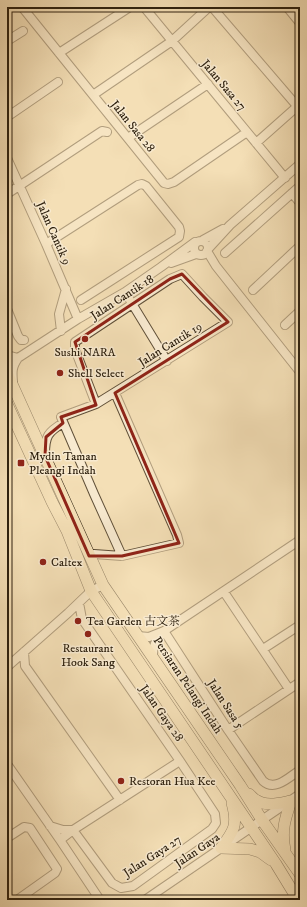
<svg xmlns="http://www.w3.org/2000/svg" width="307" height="907" font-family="'IM FELL DW Pica','Noto Serif SC',serif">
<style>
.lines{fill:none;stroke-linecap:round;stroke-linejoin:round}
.minor-casing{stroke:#605039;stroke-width:10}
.major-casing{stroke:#2e210f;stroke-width:12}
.minor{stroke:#f8ead0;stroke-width:8}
.major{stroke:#f4dfb6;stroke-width:11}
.marked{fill:none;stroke:#8f2418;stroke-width:3;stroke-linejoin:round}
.poi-dot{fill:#8f2418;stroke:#f8ead0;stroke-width:1.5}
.labels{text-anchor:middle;stroke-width:3;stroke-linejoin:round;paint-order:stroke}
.street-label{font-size:12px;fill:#2e210f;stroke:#f8ead0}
.poi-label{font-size:12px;fill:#2e210f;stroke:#f8ead0;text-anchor:start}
</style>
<rect width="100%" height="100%" fill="#f4dfb6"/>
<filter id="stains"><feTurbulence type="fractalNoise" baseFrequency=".005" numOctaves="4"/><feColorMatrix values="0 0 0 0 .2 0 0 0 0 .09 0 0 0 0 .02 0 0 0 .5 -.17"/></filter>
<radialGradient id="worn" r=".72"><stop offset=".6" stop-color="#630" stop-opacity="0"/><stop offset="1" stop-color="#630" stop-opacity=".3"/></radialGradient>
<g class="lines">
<g class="minor-casing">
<path id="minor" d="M22,7l142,176 4,1 6,-2 73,-50
M144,7l141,171
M212,7l85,99
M287,7l13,16
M7,41l16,-10
M59,53l71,-46
M93,95l79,-54 37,-34
M7,117l51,-35
M128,138l80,-54
M256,143l44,-39
M7,158l39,86 32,75
M292,193l8,10
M7,194l95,-63 5,1
M203,240l20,-11
M194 248a7 7 0 1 1 14 0a7 7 0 1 1-14 0Z
M46,244l92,-59 4,-1 4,2 33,41 1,4 -1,6 -98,63
M208,249l22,-24 70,-61
M207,251l9,15 84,106
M225,253l75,-67
M171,263l25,-9
M253,290l47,-44
M125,292l42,69
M7,309l11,27 3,4h3
M285,325l15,-14
M61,331l-2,-17 7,-25
M7,355l11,3
M13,382c-1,-11 -1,-15 5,-24l60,-39 47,-27 36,-25 34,-25
M96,404l-20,-52 -1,-5v-5l95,-63 12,-5 21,23 25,25 -132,82 -35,13 33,77 28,62
M45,454c0,-18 3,-22 18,-31
M89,556l5,-2 28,2 57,-13 -2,-8 -62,-142
M224,592l65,97
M164,631l64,99 35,51c12,11 26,-4 37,-11
M138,636l11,1 15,-6 136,-91
M263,649l37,-24
M24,652l1,14 95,134
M153,658c0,-15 2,-15 10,-26
M7,667l61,-54 23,-22 12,-6
M228,730l72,-48
M7,764l53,76 40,60
M50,826l13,4h10
M73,830l39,53 9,5 12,-2 79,-57 4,-6 -1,-9 -35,-53 -98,-142 -3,-16
M7,838l17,-11 6,1 27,41 -2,4 -38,27
M60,840l13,-10 107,-69
M145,900l155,-106"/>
</g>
<g class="major-casing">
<path id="major" d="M7,373l96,212 35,51 102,149 22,35 38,54
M7,404l45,98 15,29 24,60 185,273 22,36
M249,794c2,2 5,5 7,6 10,7 24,3 35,1
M221,848l29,1 10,3 11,8
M221,848c13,-17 17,-23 11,-45
M285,850c-4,-19 0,-31 6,-49"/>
</g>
<use href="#minor" class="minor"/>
<use href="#major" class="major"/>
</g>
<path d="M0 0H307V907H0ZM182,274l46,48 -113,71 64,150 -57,13h-33l-44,-100 1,-19 17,-14 -2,-6 35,-12 -21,-63 95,-63z" fill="#f4dfb6" fill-opacity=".55" fill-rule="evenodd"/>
<path class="marked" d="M182,274l46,48 -113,71 64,150 -57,13h-33l-44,-100 1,-19 17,-14 -2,-6 35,-12 -21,-63 95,-63z"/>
<g class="poi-dot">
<circle cx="85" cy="339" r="4"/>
<circle cx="60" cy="373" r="4"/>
<rect x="17" y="459" width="8" height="8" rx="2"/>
<circle cx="43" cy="562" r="4"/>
<circle cx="78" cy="621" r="4"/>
<circle cx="88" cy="634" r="4"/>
<circle cx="121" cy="781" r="4"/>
</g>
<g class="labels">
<g class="street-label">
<text transform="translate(224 85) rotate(50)" y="4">Jalan Sasa 27</text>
<text transform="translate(133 126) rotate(51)" y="4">Jalan Sasa 28</text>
<text transform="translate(54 233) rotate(66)" y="4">Jalan Cantik 9</text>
<text transform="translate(122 297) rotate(-33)" y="4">Jalan Cantik 18</text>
<text transform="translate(170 344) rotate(-32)" y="4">Jalan Cantik 19</text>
<text transform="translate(188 685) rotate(56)" y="4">Persiaran Pelangi Indah</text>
<text transform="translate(226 704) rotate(57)" y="4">Jalan Sasa 5</text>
<text transform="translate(162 713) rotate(55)" y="4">Jalan Gaya 28</text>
<text transform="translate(197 850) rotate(-34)" y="4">Jalan Gaya</text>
<text transform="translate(152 856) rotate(-33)" y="4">Jalan Gaya 27</text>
</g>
<g class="poi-label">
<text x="85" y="356" text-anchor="middle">Sushi NARA</text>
<text x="68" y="377">Shell Select</text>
<text x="29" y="460">Mydin Taman<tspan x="29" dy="14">Pleangi Indah</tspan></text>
<text x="51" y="566">Caltex</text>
<text x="86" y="625">Tea Garden 古文茶</text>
<text x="88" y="652" text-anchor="middle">Restaurant<tspan x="88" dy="14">Hook Sang</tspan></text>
<text x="129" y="785">Restoran Hua Kee</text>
</g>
</g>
<rect width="307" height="907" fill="none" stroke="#f4dfb6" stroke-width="24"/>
<rect x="8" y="8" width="291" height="891" fill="none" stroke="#2e210f" stroke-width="2"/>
<rect x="12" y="12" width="283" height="883" fill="none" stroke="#2e210f"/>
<rect width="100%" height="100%" filter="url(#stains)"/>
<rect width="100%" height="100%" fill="url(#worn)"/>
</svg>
